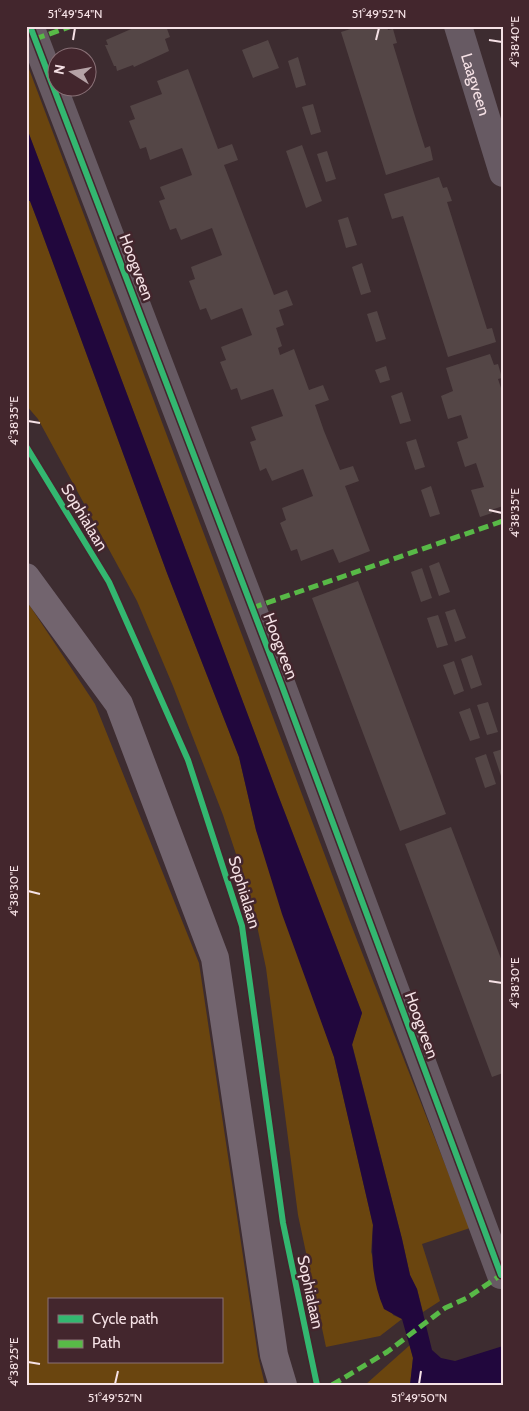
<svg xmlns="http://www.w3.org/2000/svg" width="529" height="1411" font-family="Cabin,sans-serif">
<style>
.green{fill:#6a450f;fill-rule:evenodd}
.water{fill:#21073d}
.building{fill:#544646}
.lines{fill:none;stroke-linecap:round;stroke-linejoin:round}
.street{stroke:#675a63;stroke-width:28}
.secondary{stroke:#72646e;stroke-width:28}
.quiet{stroke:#58b947;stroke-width:5;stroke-dasharray:10 5;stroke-linecap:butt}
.cycleway-casing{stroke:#43262d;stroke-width:9}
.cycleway{stroke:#33b770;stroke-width:6}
.ticks{fill:none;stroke:#f5e1e5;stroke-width:2}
.labels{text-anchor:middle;stroke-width:5;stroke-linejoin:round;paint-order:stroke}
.street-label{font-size:16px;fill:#f5e1e5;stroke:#43262d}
.neatline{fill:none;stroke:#f5e1e5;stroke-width:2}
.ticks-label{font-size:12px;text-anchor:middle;fill:#f5e1e5}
</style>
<rect width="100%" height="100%" fill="#3d2c30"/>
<path class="green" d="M26,61l324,861 120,306 -48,16 18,57 -17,11 -6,-23 -7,-14 -8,-36 -50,-195 10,-31 -84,-218 -252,-669z
M26,201h4l8,21 129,351 72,184 17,73 78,227 39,168 -2,27 22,63 9,4 -22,17 -54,11 -28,-132 -32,-247 -14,-66 -29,-87 -50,-129 -36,-85 -99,-182 -12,-14z
M26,600l69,104 104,259 59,393 7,29h-239zM49,1300h172v62h-172z
M410,1345l3,13 -3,27h-45z"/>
<path class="water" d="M26,126l252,669 84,218 -10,32 50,194 8,36 7,14 15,61 9,8 14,3 48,-15v39h-93l3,-27 -11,-39 -18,-10c-12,-28 -13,-54 -11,-84l-39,-168 -52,-143 -26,-84 -17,-73 -72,-184 -129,-351 -8,-21h-4z"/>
<path class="building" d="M138,26h28l4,11 -5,2 4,12 -35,16 -1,-2 -16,6 -1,-5h-2l-9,-21h3l-2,-5z
M360,26h27l1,4 5,-1 4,14 -4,1 21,69 11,35 5,-2 3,14 -47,15 -45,-143z
M268,40l11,28 -26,10 -11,-28z
M298,57l8,28 -10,3 -8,-27z
M188,69l30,80 14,-5 6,16 -14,5 50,130 13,-5 6,15 -14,5 5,15 -8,3 6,18 -4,2 2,7 14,-6 15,41 14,-5 6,15 -14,5 9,26 16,39 13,-4 6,15 -14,5 25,65 -31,12 -6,-14 -32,12 -4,-12 -6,2 -11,-28 6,-3 -4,-12 31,-12 -10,-27 -31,12 -6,-13 -6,3 -10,-29 6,-2 -5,-13 32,-11 -10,-27 -32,11 -4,-12 -6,2 -11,-28 6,-2 -5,-13 31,-12 -10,-27 -31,12 -5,-12 -6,2 -11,-29 6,-2 -4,-12 31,-12 -10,-27 -31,12 -5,-12 -6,2 -11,-29 6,-2 -5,-12 32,-12 -5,-14 -5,-13 -32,12 -4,-13 -6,2 -11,-28 6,-2 -5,-13 32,-12 -5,-13z
M313,104l8,28 -10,3 -9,-28z
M302,145l20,56 -16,7 -20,-57z
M327,151l9,28 -10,3 -9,-28z
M439,177l4,11 4,-1 5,14 -5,1 40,127 5,-1 4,14 -48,15 -45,-141 -11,3 -8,-25z
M348,217l9,28 -11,3 -8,-28z
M362,263l9,29 -10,3 -9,-28z
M377,311l9,28 -10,3 -9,-28z
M490,354l4,11 4,-1 4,14 -4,1 5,15v112l-12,4 1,3 -12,4 -9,-27 13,-3 -8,-24 -11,4 -8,-25 11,-4 -7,-23 -13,4 -7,-23 12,-5 -7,-23z
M386,366l4,14 -10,3 -5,-13z
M402,392l9,29 -11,3 -9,-28z
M416,439l9,28 -10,3 -9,-28z
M431,486l9,28 -10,3 -9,-27z
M439,562l11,30 -11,4 -10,-30z
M422,568l10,30 -11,4 -10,-30z
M358,581l88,233 -46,17 -88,-233z
M455,609l11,29 -11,4 -10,-30z
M438,615l10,30 -11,3 -10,-30z
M472,655l10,30 -11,4 -10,-30z
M454,661l10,30 -10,4 -11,-30z
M488,702l10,30 -11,3 -10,-30z
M470,708l10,30 -10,3 -11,-29z
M503,749v30h-1l-9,-27z
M486,754l10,30 -11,4 -10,-30z
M451,827l52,137v109l-11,4 -87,-233z"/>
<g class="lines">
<g class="street">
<path d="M30,26l252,660 219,589 2,-1"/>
<path id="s1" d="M458,26l45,147"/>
</g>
<path class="secondary" d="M26,577l93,127 96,254 59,397 9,30"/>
<path class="quiet" d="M35,39l37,-13
M252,608l251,-87
M332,1385l55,-33 58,-44 22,-10 34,-23"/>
<g class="cycleway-casing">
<path id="cycleway" d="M30,26l252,660 219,589 2,-1
M26,446l83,136 79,178 54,166 41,297 34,162"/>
</g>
<use href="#cycleway" class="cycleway"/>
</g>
<path class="ticks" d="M73,40l2,-12M376,40l3,-12M489,40l13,2M28,421l12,2M489,510l13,3M28,891l12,3M489,981l13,2M28,1362l12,2M115,1384l3,-13M419,1384l2,-13"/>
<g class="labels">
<g class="street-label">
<text dy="6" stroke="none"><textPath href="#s1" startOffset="61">Laagveen</textPath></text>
<text transform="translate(137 267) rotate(69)" y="6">Hoogveen</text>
<text transform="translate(85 517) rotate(59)" y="6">Sophialaan</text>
<text transform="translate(281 646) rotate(69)" y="6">Hoogveen</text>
<text transform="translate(245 892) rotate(73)" y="6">Sophialaan</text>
<text transform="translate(422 1025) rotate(70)" y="6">Hoogveen</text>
<text transform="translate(311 1292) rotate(78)" y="6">Sophialaan</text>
</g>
</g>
<rect width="529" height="1411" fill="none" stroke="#43262d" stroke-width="55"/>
<rect x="48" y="1298" width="175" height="65" fill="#43262d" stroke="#8a7177"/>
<rect x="58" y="1315" width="25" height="8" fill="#33b770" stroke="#8a7177"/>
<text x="92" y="1324" font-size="15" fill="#f5e1e5">Cycle path</text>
<rect x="58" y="1340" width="25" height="8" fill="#58b947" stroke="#8a7177"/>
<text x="92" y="1348" font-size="15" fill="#f5e1e5">Path</text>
<g transform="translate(72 72) rotate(281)"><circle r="24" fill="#43262d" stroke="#8a7177"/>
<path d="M0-4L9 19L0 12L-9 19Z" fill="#b5a2a6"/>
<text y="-8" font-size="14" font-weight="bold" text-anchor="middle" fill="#f5e1e5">N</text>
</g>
<rect x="28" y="28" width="474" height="1356" class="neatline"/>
<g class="ticks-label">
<text x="75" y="18">51°49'54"N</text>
<text x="379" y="18">51°49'52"N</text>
<text transform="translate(515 42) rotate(-90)" y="4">4°38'40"E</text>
<text transform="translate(14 421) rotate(-90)" y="4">4°38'35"E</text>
<text transform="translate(515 513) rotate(-90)" y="4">4°38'35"E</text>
<text transform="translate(14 891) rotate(-90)" y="4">4°38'30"E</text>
<text transform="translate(515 983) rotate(-90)" y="4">4°38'30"E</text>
<text transform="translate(14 1362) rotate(-90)" y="4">4°38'25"E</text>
<text x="115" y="1402">51°49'52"N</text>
<text x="419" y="1402">51°49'50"N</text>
</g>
</svg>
